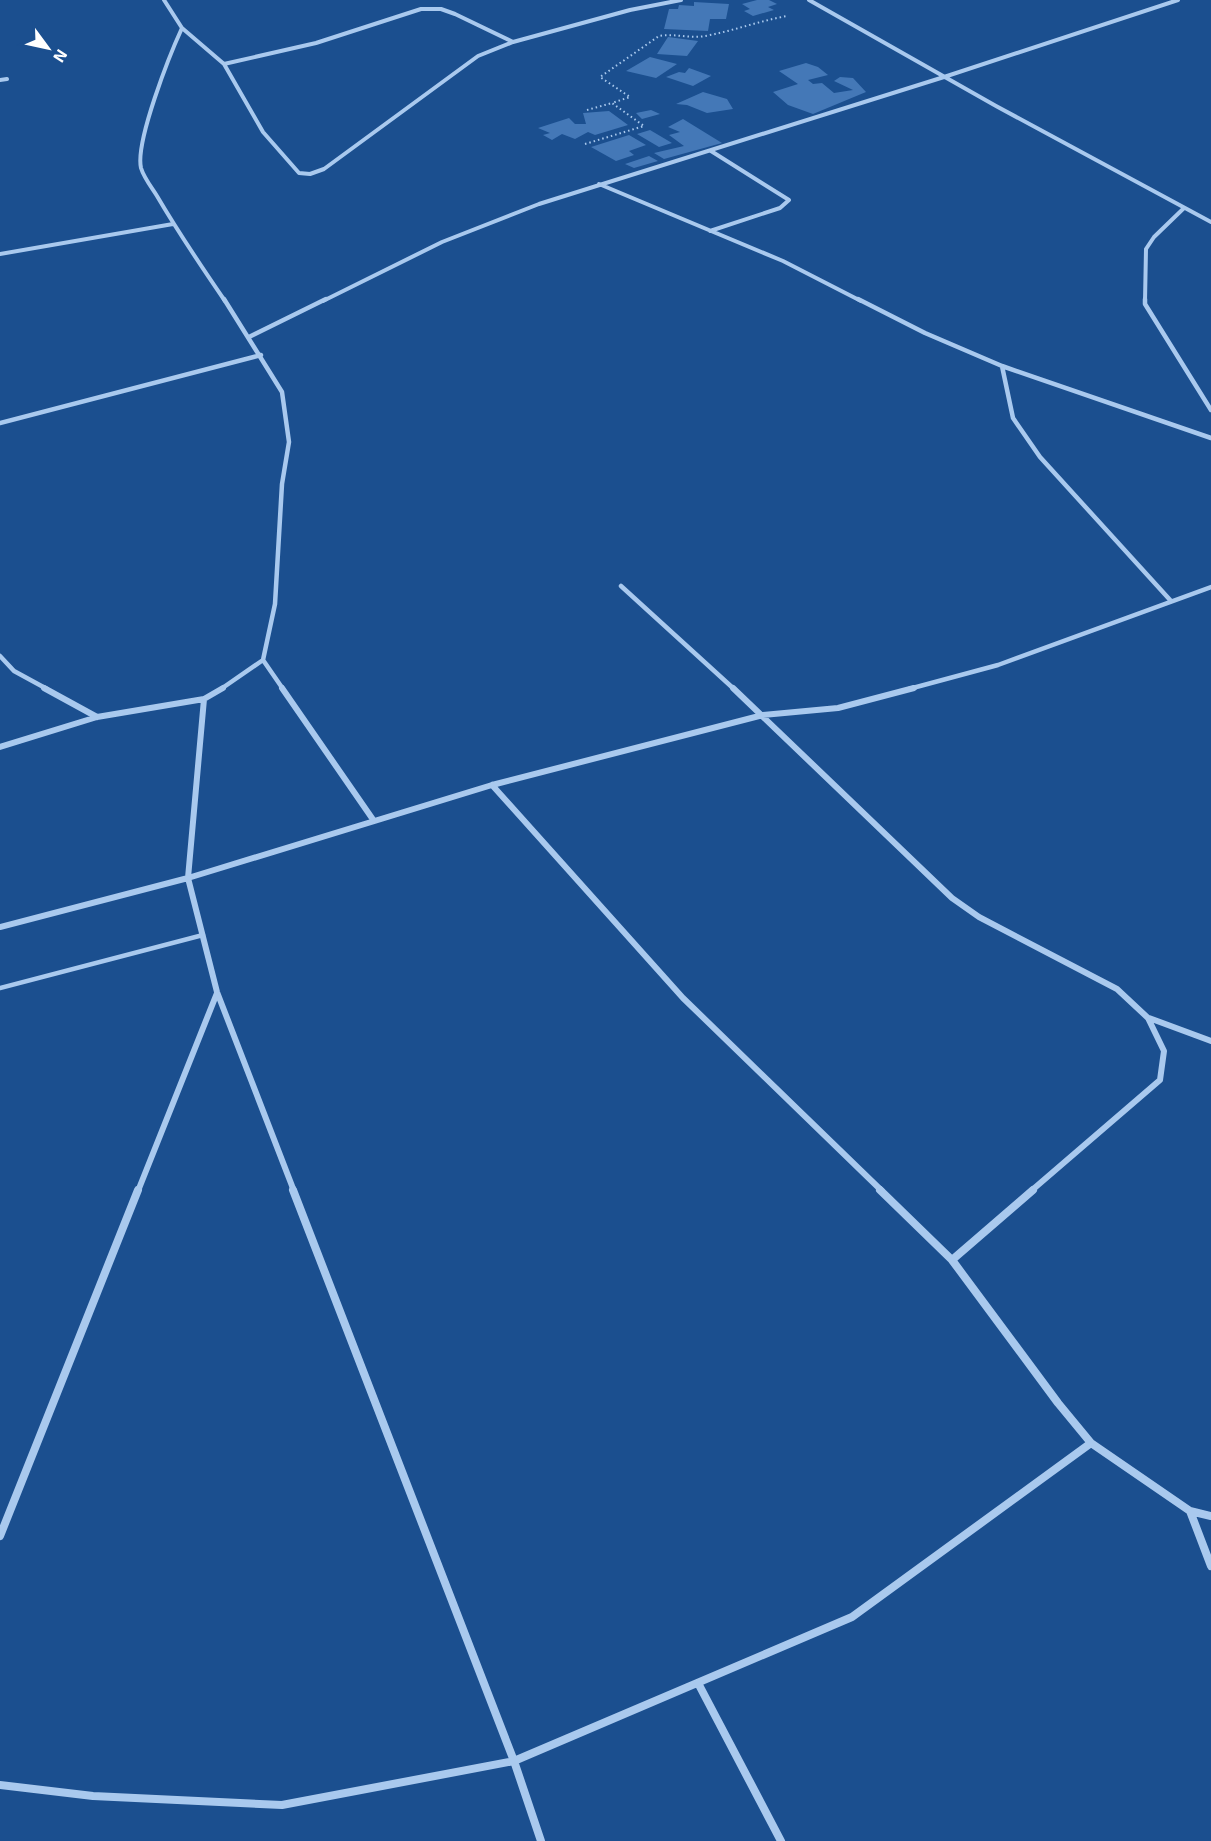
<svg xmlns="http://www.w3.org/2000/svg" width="1211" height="1841" font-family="'Exo 2',sans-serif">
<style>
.building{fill:#4478b7}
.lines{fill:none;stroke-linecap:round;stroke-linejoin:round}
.path{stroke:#a9c9ee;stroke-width:2;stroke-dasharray:1.5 3;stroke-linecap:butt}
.service{stroke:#a9c9ee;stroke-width:4.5}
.minor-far3{stroke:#a9c9ee;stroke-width:4}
.minor-far2{stroke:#a9c9ee;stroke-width:4.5}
.minor-far1{stroke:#a9c9ee;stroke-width:6}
.minor{stroke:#a9c9ee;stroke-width:8}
</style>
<rect width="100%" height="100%" fill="#1b4f8f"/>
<path class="building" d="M757,0h12l8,4 -9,3 6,3 -21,6 -9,-5 6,-2 -8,-5z
M694,2l35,2 -3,15h-16l-2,12 -44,-2 5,-20h9l1,-4 15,1z
M668,37l30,4 -11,15 -30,-2z
M650,57l27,7 -21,14 -30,-7z
M806,63l12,4 10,8 -20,5 5,4 9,-1 12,10 19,-3 -19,-9 6,-4 13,1 13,14 -53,22 -25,-9 -15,-13 25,-8 -19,-13z
M689,68l22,8 -18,10 -27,-9 13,-5 6,1z
M703,92l24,7 6,10 -26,4 -20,-8 -11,-1z
M651,110l9,4 -18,5 -6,-6z
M609,111l19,14 -33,10 -7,-3 -13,7 -13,-5 -10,6 -9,-5 7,-2 -12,-5 31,-10 6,6h11l-3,-11z
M683,119l39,24 -58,16 -10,-6 30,-7 -15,-11 11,-3 -12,-5z
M650,130l22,13 -13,4 -22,-13z
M629,135l17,10 -17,6 5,4 -18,6 -25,-14z
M649,156l9,5 -24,7 -9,-4z"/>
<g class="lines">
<path class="path" d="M587,110l25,-7
M585,144l59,-18 -32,-23 18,-6 -30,-20 59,-41c15,-3 31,3 46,0 28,-5 54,-15 82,-20"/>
<path class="service" d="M0,988l203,-53"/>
<path class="minor-far3" d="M164,0l18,28c-12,26 -47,114 -41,140 3,10 11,20 16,28 21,36 44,70 68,105
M809,0l187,106 215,116
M182,28l42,36 92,-21 105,-34h20l14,5 58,28
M224,64l39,68 36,41 11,1 14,-5 154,-113 35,-14 117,-32 51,-10
M0,80l7,-1
M599,184l184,77 78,40
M710,231l70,-23 9,-8 -78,-49
M0,254l173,-30
M323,301l119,-59 97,-38 405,-127 234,-77
M1145,301l1,-52 8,-12 29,-28"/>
<path class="minor-far2" d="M858,299l67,34 77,33 209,72
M1145,299v5l66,106
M249,337l77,-38
M1002,366l11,52 27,39 131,144
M0,423l261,-68
M621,586l113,103
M0,656l14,15 33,18
M263,660l20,29
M221,689l42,-29 12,-56 7,-120 7,-42 -7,-50 -58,-93
M909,689l89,-24 213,-78"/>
<path class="minor-far1" d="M44,688l53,29
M282,688l92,133
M733,688l219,210 27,19 138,72 31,29 16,33 -4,29 -129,111
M204,699l-16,179 29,114 77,199
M0,747l97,-30 107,-18 19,-11
M492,785l191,213 199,193
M0,927l188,-49 304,-93 271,-70 75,-7 76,-20
M1149,1018l62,23
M138,1191l79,-198"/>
<path class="minor" d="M293,1190l221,571 27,80
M880,1190l72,70 106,143 33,40 99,68 21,5
M952,1260l81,-70
M1190,1511l21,55
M0,1536l138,-346
M698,1683l83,158
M0,1785l93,11 189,9 232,-44 338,-144 239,-174"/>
</g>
<g transform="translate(48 48) rotate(123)" stroke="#1b4f8f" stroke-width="4.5" paint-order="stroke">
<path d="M0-4.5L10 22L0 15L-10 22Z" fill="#ffffff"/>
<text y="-9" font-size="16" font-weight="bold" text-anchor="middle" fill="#ffffff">N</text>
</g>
</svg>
